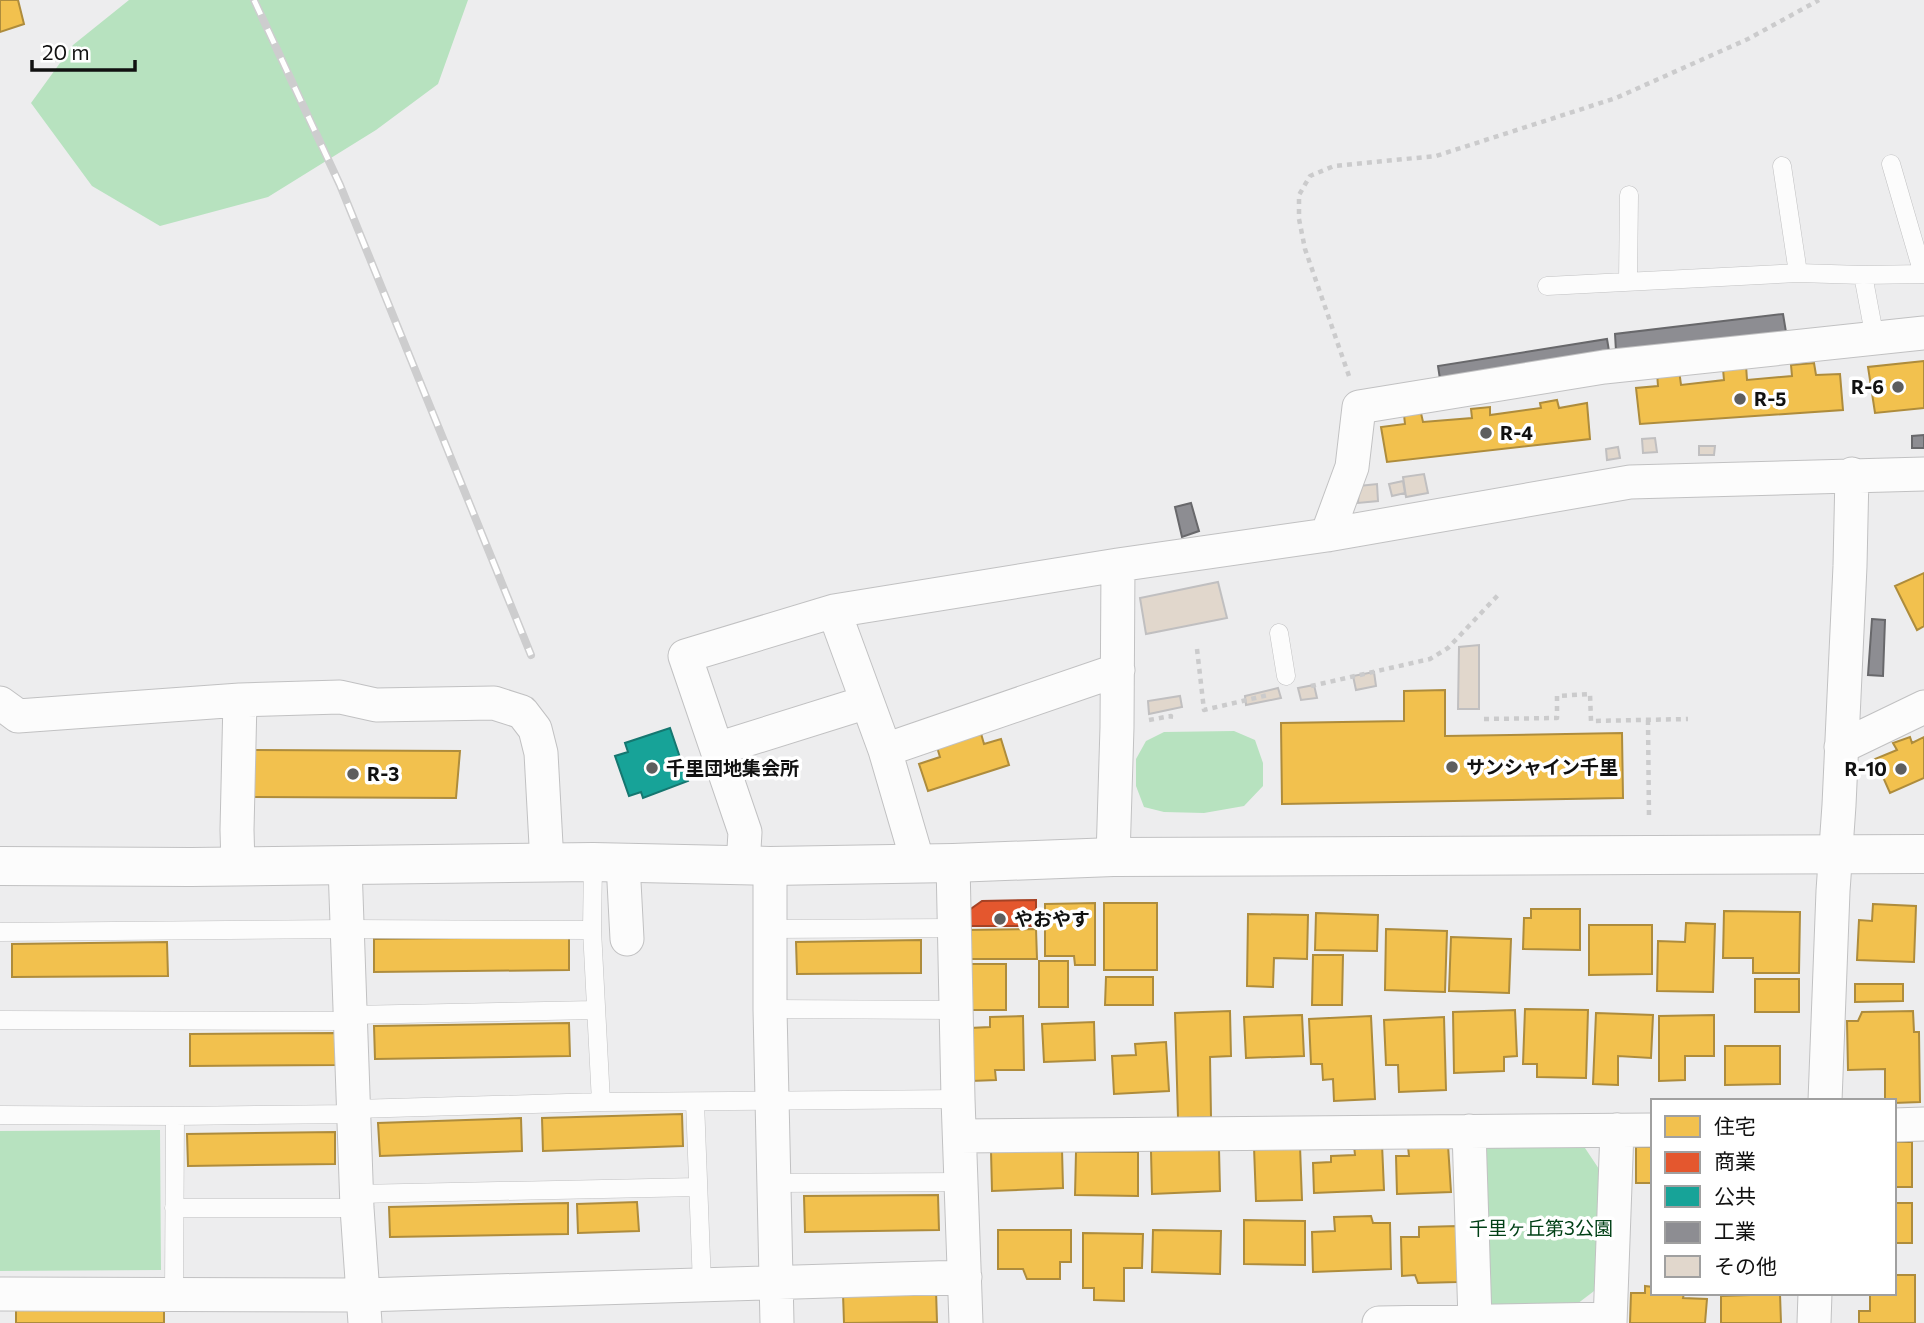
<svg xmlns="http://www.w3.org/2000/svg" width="1924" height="1323" font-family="Commissioner,'Noto Sans JP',sans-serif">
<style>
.green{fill:#b7e2bf}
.homes{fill:#f2c14e;stroke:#ae8c3c;stroke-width:2}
.shops{fill:#e4572e;stroke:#a54225;stroke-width:2}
.public{fill:#17a398;stroke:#157770;stroke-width:2}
.industry{fill:#8d8d92;stroke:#68686b;stroke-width:2}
.building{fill:#e1d7cc;stroke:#c0bfc0;stroke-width:2}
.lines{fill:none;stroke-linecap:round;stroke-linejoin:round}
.lane-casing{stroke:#c1c1c2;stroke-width:19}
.street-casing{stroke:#c1c1c2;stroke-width:35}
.secondary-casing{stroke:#c1c1c2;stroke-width:40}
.path{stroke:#cbcbcc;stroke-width:4.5;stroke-dasharray:5 5;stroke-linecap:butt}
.lane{stroke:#fcfcfc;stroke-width:18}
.street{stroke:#fcfcfc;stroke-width:33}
.secondary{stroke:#fcfcfc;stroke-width:38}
.rail-casing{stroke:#cdcdce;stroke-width:8}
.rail{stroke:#fff;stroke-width:5;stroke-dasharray:16;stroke-linecap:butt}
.poi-dot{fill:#5e5e5e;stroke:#fff;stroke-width:2.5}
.labels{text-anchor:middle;stroke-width:7;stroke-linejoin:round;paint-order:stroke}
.poi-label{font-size:19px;font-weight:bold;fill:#111;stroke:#fff;text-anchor:start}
.park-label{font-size:19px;fill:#014016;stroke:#fff}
</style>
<rect width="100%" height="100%" fill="#ededee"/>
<path class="green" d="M129,0h339l-30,84 -62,46 -108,67 -108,29 -68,-40 -61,-83 42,-58z
M1234,731l21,9 8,23v23l-19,20 -40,7 -40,-1 -20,-5 -8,-21v-27l10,-18 18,-9z
M160,1130l1,140 -161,1v-140z
M1483,1145h100l16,24 -1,119 -21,16 -91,3z"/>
<path class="homes" d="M0,0h18l6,24 -24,8z
M1924,361v47l-49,5 -7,-46z
M1814,363l2,12 24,-1 3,36 -203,14 -4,-36 22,-2 -1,-13 22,-3 2,15 43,-5 -1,-11 23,-4 1,15 45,-4 -1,-11z
M1557,400l2,8 28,-5 3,36 -203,23 -6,-35 24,-3 -1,-9 17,-2 2,9 49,-4 -1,-9 19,-2v8l51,-7 -1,-5z
M1924,573v53l-7,4 -22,-44z
M1445,690v46l177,-3 1,65 -341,6 -1,-81 123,-2v-30z
M980,730l4,14 17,-5 8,26 -81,26 -9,-27 21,-7 -4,-13z
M1910,737l2,6 12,-6v41l-34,15 -15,-34 22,-9 -4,-7z
M249,750l211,1 -4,47 -210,-1z
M1095,903v62h-20l-1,-9h-29v-52z
M1104,903h53v67h-53z
M1873,904l43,2 -2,56 -57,-2 2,-40 13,1z
M1531,909h49v41l-57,-1 1,-31h7z
M1724,911l76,1 -1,61h-46v-15h-30z
M1316,913l62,2 -1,36 -62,-1z
M1248,914l60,1 -1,44 -33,-1 -1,29 -26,-1z
M1686,923l29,1 -2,68 -56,-1 1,-50 27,1z
M1589,925h63v49l-63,1z
M1036,929l1,30h-71v-29z
M1386,929l61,2 -2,61 -60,-2z
M569,937v33l-195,2v-33z
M1451,937l60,2 -2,54 -60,-2z
M921,940v33l-124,1 -1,-32z
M167,942l1,34 -156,1v-33z
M1313,955h30l-1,50h-30z
M1039,961h29v46h-29z
M965,964h41v46h-41z
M1106,977h47v28h-48z
M1755,979h44v33h-44z
M1855,984h48v17l-48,1z
M1525,1009l63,1 -2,68 -49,-1v-13h-14z
M1515,1010l2,46 -13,1v14l-50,2 -1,-61z
M1230,1011l1,45 -21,1 1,60 -33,1 -3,-105z
M1913,1011l1,21h5l1,70 -26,1v-2h-9v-32l-37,1 -1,-49h11l4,-9z
M1596,1013l57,2 -2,43 -33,-2v29l-25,-1z
M1302,1015l2,41 -58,2 -2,-41z
M1714,1015v41h-29v24l-26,1v-65z
M1023,1016l1,54h-29l1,10 -25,1 -1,-53 20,-1v-10z
M1371,1016l4,83 -41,2 -1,-22 -10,1 -1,-16h-11l-2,-45z
M1444,1017l2,73 -47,2 -1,-27h-12l-2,-45z
M1094,1022l1,38 -51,2 -2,-38z
M569,1023l1,33 -195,3 -1,-33z
M337,1033l1,32 -148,1v-32z
M1166,1042l3,49 -55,3 -2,-38 24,-1 -1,-11z
M1725,1046h55v38l-55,1z
M682,1114l1,32 -140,5 -1,-33z
M521,1118l1,33 -142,5 -2,-33z
M335,1132v32l-147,2 -1,-32z
M1894,1142h18v45h-18z
M1382,1144l2,46 -70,3 -1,-30 18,-1v-6l24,-1 -1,-9z
M1448,1145l3,47 -54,2 -1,-38h13l-1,-9z
M1300,1146l2,54 -46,1 -2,-54z
M1636,1147h17v36h-17z
M1062,1149l1,39 -71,3 -1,-40z
M1219,1149l1,42 -68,3 -1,-43z
M1076,1152h62v44l-63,-1z
M938,1195l1,35 -134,2 -1,-36z
M637,1202l2,29 -61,2 -1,-29z
M568,1203v31l-178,3 -1,-30z
M1894,1203h18v40h-18z
M1371,1216l2,7h17l1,46 -78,3 -1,-40 23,-1 -1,-14z
M1244,1220l61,1v44l-61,-1z
M1458,1226v56l-40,1 -3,-8 -13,1 -1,-39h18v-10z
M998,1230h73v32h-11v17h-33l-4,-10h-25z
M1153,1230l68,1 -1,43 -68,-2z
M1083,1233l60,1 -1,34h-18v33l-30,-1v-12h-11z
M1894,1275h21v48h-56v-12h11v-18h24z
M1645,1286l8,1v6h31l-1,5 24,1 -2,24h-75l1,-30h14z
M936,1290l1,32 -93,1 -1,-29z
M1780,1294l1,29h-60v-27z
M164,1308v15h-148v-14z"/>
<path class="shops" d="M1036,900v26h-72l1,-13 17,-12z"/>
<path class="public" d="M670,728l18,53 -45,17 -2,-6 -12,4 -14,-40 13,-4 -3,-9z"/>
<path class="industry" d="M1783,314l3,18 -170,19 -1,-17z
M1607,339l2,12 -169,28 -2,-13z
M1924,435v13h-12v-12z
M1191,503l8,28 -17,6 -7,-30z
M1872,619l13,1 -2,56 -15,-1z"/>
<path class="building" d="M1655,438l2,14 -14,1 -1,-14z
M1699,446h16l-1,9h-15z
M1618,447l2,11 -13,2 -1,-11z
M1424,474l4,19 -22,4 -3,-20z
M1403,481l2,12 -13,3 -3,-12z
M1377,484l1,17 -20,2 1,-17z
M1218,582l9,36 -81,16 -6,-36z
M1479,645v64h-21l1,-62z
M1374,672l2,14 -20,4 -3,-14z
M1314,685l3,13 -16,2 -3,-12z
M1278,688l3,10 -35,7 -1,-9z
M1180,696l2,11 -33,7 -1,-13z"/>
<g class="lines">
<g class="lane-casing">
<path id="lane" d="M1891,164l32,110
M1782,166l16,107
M1863,275l12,64
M1628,282l1,-87
M1547,286l251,-13 65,2 61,-1
M1279,633l7,43
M593,862l-1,68 9,172
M769,929l184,-1
M0,932l348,-3 244,1
M770,1009l186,1
M351,1015l244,-5
M0,1020l351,1
M695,1102l7,183
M355,1109l246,-7 357,-3
M0,1115l175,1 180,-2
M774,1183l187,-1
M357,1194l341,-7
M174,1208h183
M174,1294l1,-178"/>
</g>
<g class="street-casing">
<path id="street" d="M1327,535l25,-68 7,-60 245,-40 320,-34
M834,611l51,139 33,113
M0,703l18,13 222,-16
M1841,747l83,-40
M717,749l150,-47
M885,750l233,-80
M1113,857l4,-130 1,-162
M623,863l4,76
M953,863l5,236 8,224
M238,866l-1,-36 3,-130 100,-3 36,8 118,-2 28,9 13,17 6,24 6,110
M345,866l12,342 8,115
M743,866l2,-34 -60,-176 149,-45 284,-46 209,-30 303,-53 294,-8
M770,866v143l7,314
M1825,1101l8,-210 6,-86 11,-239 2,-92
M1894,1125l30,-1
M1469,1131l6,189
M960,1136l693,-6
M0,1294l363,1 602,-18
M1379,1323l231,-4
M1610,1323l7,-193
M1814,1323l1,-30"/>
</g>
<g class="secondary-casing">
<path id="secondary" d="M0,866l191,1 402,-5 177,4 183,-3 160,-6 811,-3"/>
</g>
<path class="path" d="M1349,376l-44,-127 -6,-30v-24l11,-19 24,-10 102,-10 180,-58 132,-59 71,-39
M1197,649l7,61 64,-15
M1311,686l119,-27 18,-11 52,-55
M1484,719l73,-1v-22l33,-2 1,27 97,-2
M1149,720l22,-4 -1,6
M1648,720l1,98"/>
<use href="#lane" class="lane"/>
<use href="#street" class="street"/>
<use href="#secondary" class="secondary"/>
<g class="rail-casing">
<path id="rail" d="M254,0l86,185 191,470"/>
</g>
<use href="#rail" class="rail"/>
</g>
<g class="poi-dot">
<circle cx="1898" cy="387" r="7"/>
<circle cx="1740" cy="399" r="7"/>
<circle cx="1486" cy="433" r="7"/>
<circle cx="1452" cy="767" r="7"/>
<circle cx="652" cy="768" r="7"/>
<circle cx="1901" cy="769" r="7"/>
<circle cx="353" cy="774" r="7"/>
<circle cx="1000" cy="919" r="7"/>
</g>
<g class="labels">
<g class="poi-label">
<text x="1884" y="394" text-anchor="end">R-6</text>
<text x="1754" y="406">R-5</text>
<text x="1500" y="440">R-4</text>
<text x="1466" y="774">サンシャイン千里</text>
<text x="666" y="775">千里団地集会所</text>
<text x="1887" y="776" text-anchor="end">R-10</text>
<text x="367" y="781">R-3</text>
<text x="1014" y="926">やおやす</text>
</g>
<g class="park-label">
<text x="1541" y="1235">千里ヶ丘第3公園</text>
</g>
</g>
<rect x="1651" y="1099" width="245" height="196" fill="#ffffff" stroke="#a0a0a0" stroke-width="2"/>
<rect x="1665" y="1116" width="35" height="21" fill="#f2c14e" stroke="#a0a0a0" stroke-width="2"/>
<text x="1714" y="1134" font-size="21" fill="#111111">住宅</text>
<rect x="1665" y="1152" width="35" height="21" fill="#e4572e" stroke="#a0a0a0" stroke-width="2"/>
<text x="1714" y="1169" font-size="21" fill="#111111">商業</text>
<rect x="1665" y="1186" width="35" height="21" fill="#17a398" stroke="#a0a0a0" stroke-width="2"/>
<text x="1714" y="1204" font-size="21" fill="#111111">公共</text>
<rect x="1665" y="1222" width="35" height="21" fill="#8d8d92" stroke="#a0a0a0" stroke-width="2"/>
<text x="1714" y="1239" font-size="21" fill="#111111">工業</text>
<rect x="1665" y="1256" width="35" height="21" fill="#e1d7cc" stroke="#a0a0a0" stroke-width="2"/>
<text x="1714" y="1274" font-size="21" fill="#111111">その他</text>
<path d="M32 60v10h103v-10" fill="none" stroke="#111111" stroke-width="3.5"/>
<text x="42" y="60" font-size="21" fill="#111111" stroke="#ffffff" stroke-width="5" paint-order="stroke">20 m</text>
</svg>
